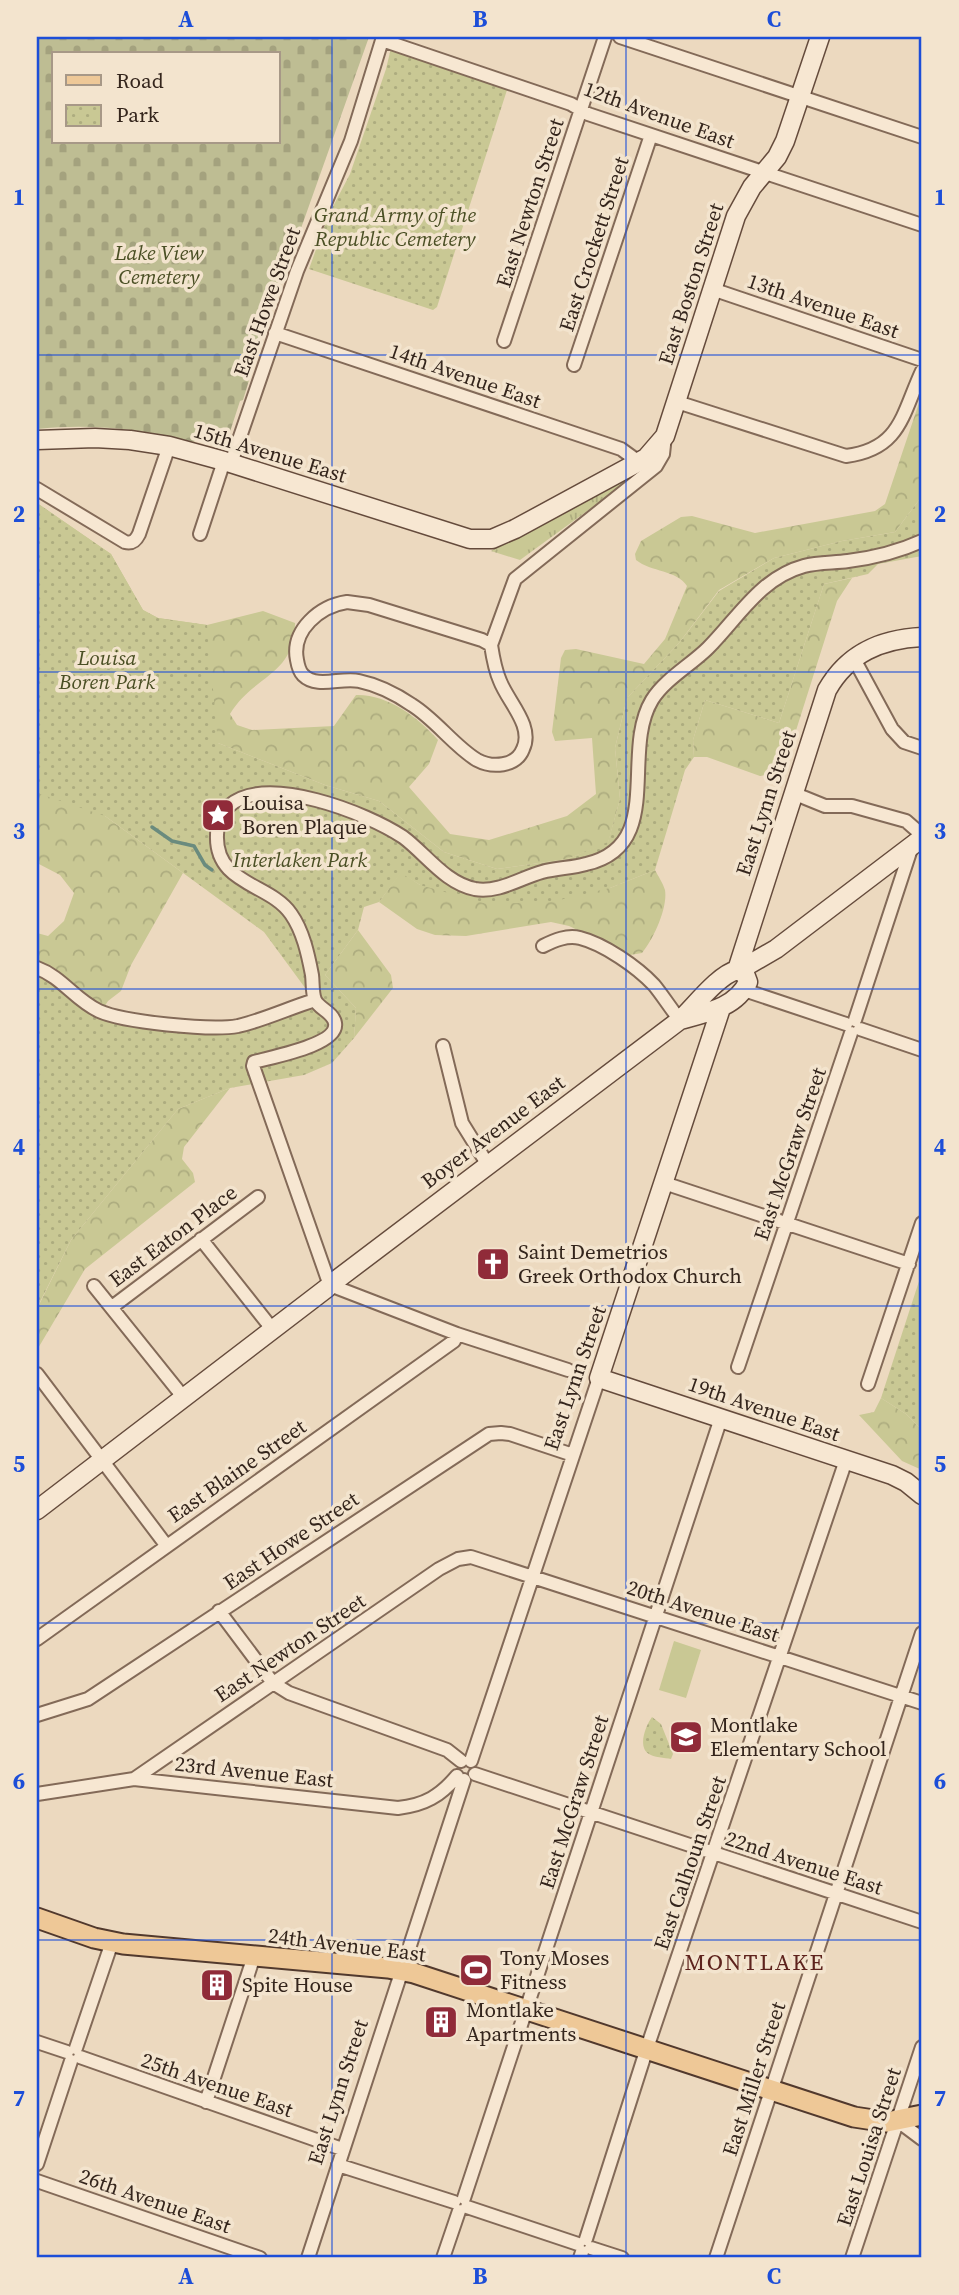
<svg xmlns="http://www.w3.org/2000/svg" width="959" height="2295" font-family="'Source Serif 4',serif">
<style>
.grass{fill:url(#grass-tufts)}
.forest{fill:url(#forest-crowns)}
.cemetery{fill:url(#cemetery-stones);fill-rule:evenodd}
.park{fill:url(#park-dots)}
.garden{fill:#c9c894}
.lines{fill:none;stroke-linecap:round;stroke-linejoin:round}
.stream{stroke:#6a8b7e;stroke-width:3.5}
.street-casing{stroke:#836a58;stroke-width:16}
.secondary-casing{stroke:#654b3c;stroke-width:21}
.primary-casing{stroke:#51392d;stroke-width:23}
.street{stroke:#f7e7d2;stroke-width:12}
.secondary{stroke:#f7e7d2;stroke-width:18}
.primary{stroke:#eec897;stroke-width:19}
.grid{fill:none;stroke:#1d4ed8;stroke-width:2;stroke-opacity:0.55}
.labels{text-anchor:middle;stroke-width:7;stroke-linejoin:round;paint-order:stroke}
.street-label{font-size:21px;fill:#34251c;stroke:#f3e4ce}
.park-label{font-size:21px;font-style:italic;fill:#4a4f24;stroke:#f3e4ce}
.poi-label{font-size:21px;fill:#34251c;stroke:#f3e4ce;text-anchor:start}
.neighbourhood-label{font-size:23px;letter-spacing:2px;fill:#5e231d;stroke:#f3e4ce}
.neatline{fill:none;stroke:#1d4ed8;stroke-width:2.5}
.grid-label{font-size:23px;text-anchor:middle;font-weight:bold;fill:#1d4ed8}
</style>
<defs>
<pattern id="grass-tufts" width="24" height="20" patternUnits="userSpaceOnUse" patternTransform="scale(1.75)"><rect width="24" height="20" fill="#c9c894"/><path d="M3 7l-1-3M5 7V3M7 7l1-3M15 17l-1-3M17 17v-4M19 17l1-3" fill="none" stroke="#adac7f"/></pattern>
<pattern id="forest-crowns" width="20" height="18" patternUnits="userSpaceOnUse" patternTransform="scale(1.75)"><rect width="20" height="18" fill="#c9c894"/><path d="M2 6a3 3 0 1 1 6 0M12 15a3 3 0 1 1 6 0" fill="none" stroke="#adac7f"/></pattern>
<pattern id="cemetery-stones" width="16" height="16" patternUnits="userSpaceOnUse" patternTransform="scale(1.75)"><rect width="16" height="16" fill="#bebd93"/><path d="M2 7V4a2 2 0 0 1 4 0v3zM10 15v-3a2 2 0 0 1 4 0v3z" fill="#a4a27e"/></pattern>
<pattern id="park-dots" width="8" height="8" patternUnits="userSpaceOnUse" patternTransform="scale(1.75)"><rect width="8" height="8" fill="#c9c894"/><path d="M2 2h.1M6 6h.1" fill="none" stroke="#adac7f" stroke-width="1.8" stroke-linecap="round"/></pattern>
</defs>
<rect width="100%" height="100%" fill="#ecd9bf"/>
<path class="grass" d="M646,468l-126,92 -29,-9z"/>
<path class="forest" d="M922,394v102l-27,36 -53,9 -68,17 -55,32 -40,53 -52,55 -12,50 5,51 -12,44 -41,16 -70,10 -53,-17 -65,-51 -54,-16 -107,-42 -113,73 78,57 -52,92 -10,26 -13,10 -7,11 -64,-44v-35l11,3 16,-15 10,-28 -14,-18 -23,-12v-360l74,51 32,56 15,8 49,7 56,-14 32,12c0,53 -42,52 -65,91l7,11 15,5 82,-4 22,-31c31,-1 62,22 82,45l-9,24 -20,23 41,47 39,6 78,-24 29,-22 -4,-56 -37,3 -3,-9 9,-74 4,-8 11,-1 68,15 21,-25 22,-53c-10,-16 -36,-14 -51,-26l-1,-6 6,-13 40,-24 11,-1 63,17 120,-22 10,-7z
M852,578l-15,23 -51,161 -9,11 -17,3 -53,-19h-13l-1,-17 12,-40 74,23 45,-139z
M655,870c3,6 8,13 10,20 3,18 -12,50 -23,63l-12,2 -61,-29 -18,-4 -85,14 -31,-1 -18,-6 -38,-27 22,-30 19,13 190,3z
M358,930l33,45 2,13 -39,50 2,-30 -31,-33z
M230,1088l-46,59 -2,12 11,14 2,9 -110,87 -48,81v-41l34,-69 107,-131z
M881,1398l25,16 16,16v40l-20,-9 -43,-46 15,-3z"/>
<path class="cemetery" d="M37,37h332l-107,301 -19,62 -3,1 -14,43 -5,3 -25,-8 -2,3c-51,-13 -105,-19 -157,-13zM54,54h224v88h-224z"/>
<path class="park" d="M391,48l115,38 1,4 -70,217 -4,3 -124,-41 19,-53 22,-42 36,-105z
M922,496v60l-44,8 -10,10 -44,10 -45,139 -74,-23 -12,40 1,17 -9,13 -30,100 -45,18 -59,14 -64,2 -67,-19 -19,-12 -22,29 -15,5 -6,23 -33,45 31,33 -2,30 -22,25 -28,12 -74,13 -52,21 -107,131 -34,68v-340l54,38 123,21 100,-27 -50,-68 -159,-116 -68,-23v-290l74,51 32,56 15,8 49,7 11,118 107,42 54,16 65,51 53,17 70,-10 41,-17 12,-43 -5,-51 12,-50 52,-55 40,-52 55,-33 68,-17 53,-9z
M922,1272v158l-16,-16 -25,-16z
M652,1717l9,7 12,30 -2,5c-6,-1 -18,-2 -22,-5 -12,-7 -3,-29 3,-37z"/>
<path class="garden" d="M674,1641l27,9 -15,48 -27,-8z"/>
<g class="lines">
<path class="stream" d="M152,827l20,14 22,5 11,19 7,5"/>
<g class="street-casing">
<path id="street" d="M620,37l302,100
M382,40l189,64 17,10 334,111
M712,289l210,71
M275,333l346,116 18,13
M504,341l101,-304
M574,365l77,-230
M677,402l169,54c55,-7 56,-42 76,-85
M231,463l66,-192 54,-130 32,-104
M37,489l88,53c8,2 11,-2 14,-8l30,-88
M200,534l24,-73
M347,602l22,3 113,35 9,5c2,13 4,25 9,36 8,21 34,45 23,68 -7,18 -31,19 -46,11 -23,-14 -41,-40 -65,-55 -16,-11 -34,-20 -53,-24 -18,-4 -42,8 -56,-6 -4,-4 -5,-9 -6,-15 -6,-30 23,-54 50,-58z
M491,645l24,-66 141,-113 7,-12 2,-18
M853,657l39,72 12,13 18,6
M793,793l32,13h27l54,15 16,14
M543,946c12,-6 24,-11 37,-8 24,6 57,29 74,47 9,11 17,24 26,35
M37,968c25,9 38,32 62,43 24,11 112,20 139,15 26,-6 51,-18 77,-26
M744,990l102,34
M855,1020l57,-174
M860,1029l62,21
M443,1046l19,77 26,42
M664,1183l245,81
M201,1239l72,91
M328,1280l-75,-214 1,-4c17,-5 85,-17 81,-39 -2,-11 -16,-14 -20,-23 -3,-7 -2,-18 -3,-25 -4,-21 -9,-44 -21,-61 -21,-31 -76,-29 -74,-79 0,-11 3,-22 12,-29 37,-33 138,7 174,31 23,17 42,46 72,52 24,4 45,-11 67,-17 15,-4 30,-4 44,-8 80,-18 34,-111 66,-164 13,-21 39,-35 56,-52 30,-30 52,-70 96,-82 14,-4 30,-3 44,-5 24,-3 52,-10 74,-20
M94,1286l90,112
M335,1287l122,47 111,36
M112,1307l146,-110
M738,1367l113,-334
M37,1374l129,171
M868,1384l54,-161
M219,1611l54,72 16,10 158,57 14,11
M37,1639l417,-298 3,-7
M37,1715l51,-16 401,-265 12,-1 9,1 63,21
M471,1761l128,-383
M475,1774l447,148
M134,1779l305,-210 19,-10 13,-2 451,146
M37,1794l97,-15 264,29c27,-3 42,-12 59,-32
M37,2042l30,10
M76,2048l36,-106
M80,2057l262,92
M206,2102l48,-146
M898,2121l24,18
M37,2164l34,-103
M338,2165l116,37
M37,2181l223,77
M464,2198l257,-780
M467,2207l111,37
M586,2239l61,-191 199,-588
M591,2248l31,10
M308,2258l156,-478
M443,2258l16,-47
M580,2258l2,-6
M716,2258l206,-625
M852,2258l70,-211"/>
</g>
<g class="secondary-casing">
<path id="secondary" d="M37,440l58,-2 35,2 39,6 55,15 246,78h22l23,-10 131,-71 19,-22 71,-220 16,-29 25,-30 8,-16 35,-104
M737,970l90,-280c21,-37 54,-51 95,-53
M738,971l38,-22 146,-111
M721,1008l-122,370 293,97 14,7 16,13
M335,1281l345,-261c15,-14 38,-45 57,-50l8,4 3,8c-12,26 -43,31 -68,38
M37,1510l290,-222"/>
</g>
<g class="primary-casing">
<path id="primary" d="M37,1918l57,20 29,6 265,24 26,5 440,144 33,5 35,-7"/>
</g>
<use href="#street" class="street"/>
<use href="#secondary" class="secondary"/>
<use href="#primary" class="primary"/>
</g>
<path class="grid" d="M332,37v2221M626,37v2221M37,355h885M37,672h885M37,989h885M37,1306h885M37,1623h885M37,1940h885"/>
<defs>
<g id="sight-square" transform="scale(1.75)"><rect x="-9" y="-9" width="18" height="18" rx="4" fill="#902b39" stroke="#f3e4ce"/><path d="M0-6L1.8-2.2L6-1.7L2.9 1.2L3.7 5.4L0 3.3L-3.7 5.4L-2.9 1.2L-6-1.7L-1.8-2.2Z" fill="#fff"/></g>
<g id="church-square" transform="scale(1.75)"><rect x="-9" y="-9" width="18" height="18" rx="4" fill="#902b39" stroke="#f3e4ce"/><path d="M-1.2-6h2.4v3.5h3.3v2.4h-3.3V6h-2.4V-.1h-3.3v-2.4h3.3Z" fill="#fff"/></g>
<g id="school-square" transform="scale(1.75)"><rect x="-9" y="-9" width="18" height="18" rx="4" fill="#902b39" stroke="#f3e4ce"/><path d="M0-5L7-2L0 1L-7-2ZM-4 1L0 2.5L4 1V4Q0 6-4 4Z" fill="#fff"/></g>
<g id="stadium-square" transform="scale(1.75)"><rect x="-9" y="-9" width="18" height="18" rx="4" fill="#902b39" stroke="#f3e4ce"/><path d="M0-5a6.5 5 0 1 0 0 10a6.5 5 0 1 0 0-10ZM-3.5-1.8h7v3.6h-7Z" fill="#fff"/></g>
<g id="building-square" transform="scale(1.75)"><rect x="-9" y="-9" width="18" height="18" rx="4" fill="#902b39" stroke="#f3e4ce"/><path d="M-4-6H4V6H1V3H-1V6H-4ZM-2.5-4.3h1.7v1.8h-1.7ZM.8-4.3h1.7v1.8H.8ZM-2.5-1h1.7V.8h-1.7ZM.8-1h1.7V.8H.8Z" fill="#fff"/></g>
</defs>
<g fill-rule="evenodd">
<use href="#sight-square" x="218" y="815"/>
<use href="#church-square" x="493" y="1264"/>
<use href="#school-square" x="686" y="1737"/>
<use href="#stadium-square" x="476" y="1970"/>
<use href="#building-square" x="217" y="1985"/>
<use href="#building-square" x="441" y="2022"/>
</g>
<g class="labels">
<g class="street-label">
<text transform="translate(659 115) rotate(20)" y="7">12th Avenue East</text>
<text transform="translate(530 203) rotate(-72)" y="7">East Newton Street</text>
<text transform="translate(594 244) rotate(-72)" y="7">East Crockett Street</text>
<text transform="translate(691 284) rotate(-72)" y="7">East Boston Street</text>
<text transform="translate(267 302) rotate(-70)" y="7">East Howe Street</text>
<text transform="translate(823 306) rotate(19)" y="7">13th Avenue East</text>
<text transform="translate(465 376) rotate(19)" y="7">14th Avenue East</text>
<text transform="translate(270 453) rotate(17)" y="7">15th Avenue East</text>
<text transform="translate(766 803) rotate(-72)" y="7">East Lynn Street</text>
<text transform="translate(493 1132) rotate(-37)" y="7">Boyer Avenue East</text>
<text transform="translate(790 1154) rotate(-71)" y="7">East McGraw Street</text>
<text transform="translate(173 1236) rotate(-37)" y="7">East Eaton Place</text>
<text transform="translate(575 1378) rotate(-71)" y="7">East Lynn Street</text>
<text transform="translate(764 1409) rotate(19)" y="7">19th Avenue East</text>
<text transform="translate(237 1471) rotate(-35)" y="7">East Blaine Street</text>
<text transform="translate(291 1541) rotate(-34)" y="7">East Howe Street</text>
<text transform="translate(703 1611) rotate(18)" y="7">20th Avenue East</text>
<text transform="translate(290 1648) rotate(-34)" y="7">East Newton Street</text>
<text transform="translate(254 1772) rotate(6)" y="7">23rd Avenue East</text>
<text transform="translate(574 1802) rotate(-72)" y="7">East McGraw Street</text>
<text transform="translate(690 1863) rotate(-71)" y="7">East Calhoun Street</text>
<text transform="translate(804 1863) rotate(18)" y="7">22nd Avenue East</text>
<text transform="translate(347 1945) rotate(7)" y="7">24th Avenue East</text>
<text transform="translate(754 2079) rotate(-72)" y="7">East Miller Street</text>
<text transform="translate(217 2085) rotate(19)" y="7">25th Avenue East</text>
<text transform="translate(338 2092) rotate(-72)" y="7">East Lynn Street</text>
<text transform="translate(869 2147) rotate(-72)" y="7">East Louisa Street</text>
<text transform="translate(155 2201) rotate(19)" y="7">26th Avenue East</text>
</g>
<g class="park-label">
<text x="395" y="222">Grand Army of the<tspan x="395" dy="24">Republic Cemetery</tspan></text>
<text x="159" y="260">Lake View<tspan x="159" dy="24">Cemetery</tspan></text>
<text x="107" y="665">Louisa<tspan x="107" dy="24">Boren Park</tspan></text>
<text x="300" y="867">Interlaken Park</text>
</g>
<g class="poi-label">
<text x="242" y="810">Louisa<tspan x="242" dy="24">Boren Plaque</tspan></text>
<text x="518" y="1259">Saint Demetrios<tspan x="518" dy="24">Greek Orthodox Church</tspan></text>
<text x="710" y="1732">Montlake<tspan x="710" dy="24">Elementary School</tspan></text>
<text x="500" y="1965">Tony Moses<tspan x="500" dy="24">Fitness</tspan></text>
<text x="242" y="1992">Spite House</text>
<text x="466" y="2017">Montlake<tspan x="466" dy="24">Apartments</tspan></text>
</g>
<g class="neighbourhood-label">
<text x="755" y="1970">MONTLAKE</text>
</g>
</g>
<rect width="959" height="2295" fill="none" stroke="#f3e4ce" stroke-width="77"/>
<rect x="52" y="52" width="228" height="91" fill="#f3e4ce" stroke="#a79887" stroke-width="2"/>
<rect x="66" y="75" width="35" height="10" fill="#eec897" stroke="#a79887" stroke-width="2"/>
<text x="116" y="88" font-size="21" fill="#34251c">Road</text>
<rect x="66" y="105" width="35" height="21" fill="url(#park-dots)" stroke="#a79887" stroke-width="2"/>
<text x="116" y="122" font-size="21" fill="#34251c">Park</text>
<rect x="38" y="38" width="882" height="2218" class="neatline"/>
<g class="grid-label">
<text x="186" y="27">A</text>
<text x="480" y="27">B</text>
<text x="774" y="27">C</text>
<text x="19" y="205">1</text>
<text x="940" y="205">1</text>
<text x="19" y="522">2</text>
<text x="940" y="522">2</text>
<text x="19" y="839">3</text>
<text x="940" y="839">3</text>
<text x="19" y="1155">4</text>
<text x="940" y="1155">4</text>
<text x="19" y="1472">5</text>
<text x="940" y="1472">5</text>
<text x="19" y="1789">6</text>
<text x="940" y="1789">6</text>
<text x="19" y="2106">7</text>
<text x="940" y="2106">7</text>
<text x="186" y="2284">A</text>
<text x="480" y="2284">B</text>
<text x="774" y="2284">C</text>
</g>
</svg>
